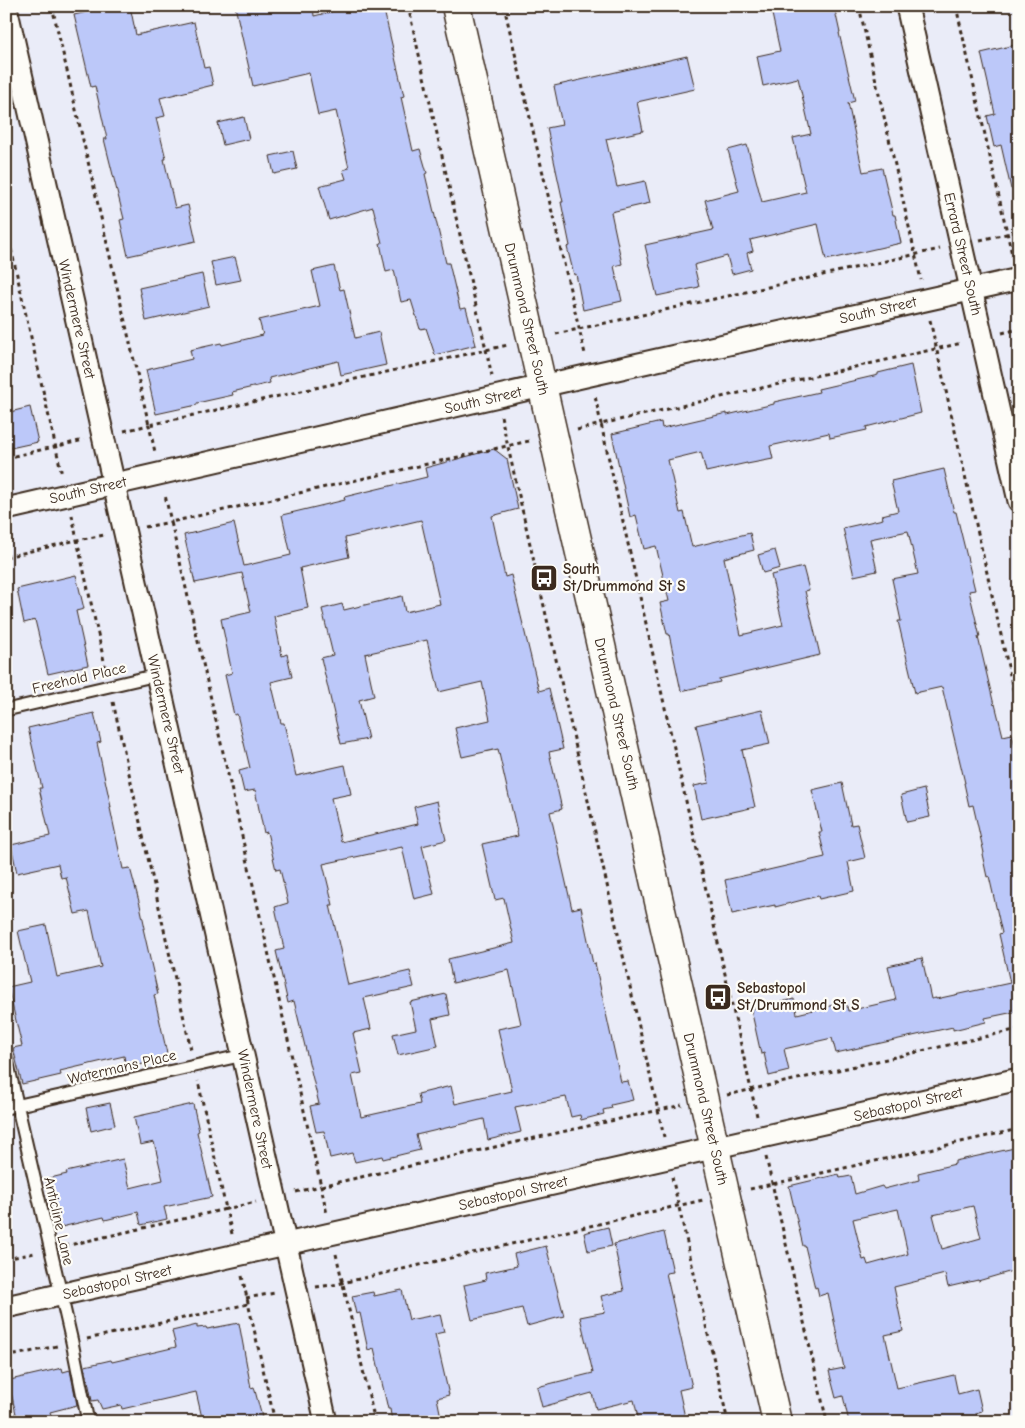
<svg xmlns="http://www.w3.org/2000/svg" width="1025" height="1428" font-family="'Comic Neue',sans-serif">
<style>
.building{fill:#bcc8f9;stroke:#3b2a1e;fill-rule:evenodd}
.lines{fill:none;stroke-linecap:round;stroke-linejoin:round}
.service-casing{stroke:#3b2a1e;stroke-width:15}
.minor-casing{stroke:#3b2a1e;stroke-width:25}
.secondary-casing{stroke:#3b2a1e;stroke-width:31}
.path{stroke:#3b2a1e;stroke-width:3;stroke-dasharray:4 4;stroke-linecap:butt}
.service{stroke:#fdfcf7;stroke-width:11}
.minor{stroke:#fdfcf7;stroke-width:21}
.secondary{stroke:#fdfcf7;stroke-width:28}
.labels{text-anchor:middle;stroke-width:4.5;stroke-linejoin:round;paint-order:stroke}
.street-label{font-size:15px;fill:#3b2a1e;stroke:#fdfcf7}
.poi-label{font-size:15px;font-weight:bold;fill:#3b2a1e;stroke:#fdfcf7;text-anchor:start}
</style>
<rect width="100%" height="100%" fill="#eaecf8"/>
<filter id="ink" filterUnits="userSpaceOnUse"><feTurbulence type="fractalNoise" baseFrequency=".02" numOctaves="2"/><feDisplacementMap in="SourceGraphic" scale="10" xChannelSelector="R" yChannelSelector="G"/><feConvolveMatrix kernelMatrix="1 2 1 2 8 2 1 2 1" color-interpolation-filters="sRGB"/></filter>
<g filter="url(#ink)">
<path class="building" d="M113,6h17l6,29 58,-13 10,46 5,-1 4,18 -53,13 5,18 -9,2 10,41h-2l11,49 13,-3 8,36 -68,15 -8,-36 4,-1 -20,-80h3l-12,-53 -4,1 -17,-72z
M235,6h78l1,10 41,-10h28l21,90 -3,1 12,54 7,-2 7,24 -2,1 21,89h3l11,46 6,-1 10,37 -41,10 -9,-27 -6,1 -9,-29 -10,2 -7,-32 -8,2 -6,-29h2l-9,-36 -44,13 -10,-34 27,-7 -3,-9 6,-2 -13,-57 -18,4 -9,-42 -56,13z
M807,6h27l6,27h-1l16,68 -7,2 15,69 19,-4 11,47h2l6,28 -75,17 -8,-36 -68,16 3,11 -6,2 4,16 -19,5 -5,-18 -33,9 5,22 -42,9 -12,-51 68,-15 -8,-30 34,-9 -11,-41 19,-5 15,57 44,-10 -13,-54 18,-4 -13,-56 -35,8 -6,-30 23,-5 -8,-37z
M1019,44v144l-8,1 -10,-44 -7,2 -7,-31 8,-2 -14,-61z
M687,56l8,33 -58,13 6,29 -37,8 11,48 28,-6 5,22 -39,9 11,52 -8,2 8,35 -39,9 -7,-36 -2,1 -7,-28 3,-1 -9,-44h2l-16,-74 15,-3 -8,-39z
M244,117l5,22 -26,6 -5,-22z
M293,151l4,18 -23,5 -4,-18z
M235,257l6,23 -25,5 -5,-23z
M334,266l6,24 4,-1 11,49 24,-6 7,33 -45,10 -3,-14 -69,17 1,5 -38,9 1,3 -36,8v2l-41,9 -10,-44 46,-11 -2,-9 31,-7 1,2 41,-10 -4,-15 61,-14 -8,-35z
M202,274l7,32 -63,15 -7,-33z
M911,365l10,48 -55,14 1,3 -37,8 -1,-5 -59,13 3,13 -26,5v-1l-41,9 -5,-20 -33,8 12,53 4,-1 8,35 58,-14 4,17 -30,8 17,77 42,-10 -12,-50 32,-8 6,23 -4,1 15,64 -101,24 1,3 -39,9 -12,-57h-2l-7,-31 9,-2 -13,-55 -12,3 -8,-34 -6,2 -18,-83 49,-12 1,6 65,-15v2l47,-11v-2l45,-10 -1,-3 60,-14v-2z
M30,407l8,35 -32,7v-36z
M494,449l13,10 11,50 -26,7 13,61 6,-2 28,116 10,-3 14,61 -14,3 13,57 -12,3 22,97 9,-2 12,57 2,-1 26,119 7,-1 5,19 -22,5 1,3 -9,2 1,4 -23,6 -1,-5 -9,2 -5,-20 -51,10 6,25 -33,8 -4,-21 -68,16 4,15 -37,9 -1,-3 -27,6 -3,-9 -22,5 -6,-27 -8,1 -6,-26 9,-2 -25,-103 -6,2 -12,-52 8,-2 -9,-42 13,-4 -8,-34 -4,1 -9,-38 -3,1 -9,-43 -11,2 -5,-21 11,-3 -13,-54 -3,1 -9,-40 7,-2 -11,-54 30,-7 -9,-39 -47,10 -11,-48 50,-12 10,43 47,-11 -9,-40 63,-15 -1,-3 83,-20 -2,-9zM421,520l19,84 -35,8 -3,-16 -58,14 -2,-6 -20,5 11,46 -12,3 20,86 27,-5 -9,-39 15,-4 -9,-42 62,-14 12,52 43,-10 8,38 -35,8 7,29 36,-8 20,87 -36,8 13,56 9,-2 10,45 -66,16 5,24 56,-13 12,54 -23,5 14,62 -57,13 -4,-18 -33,8 2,10 -59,13 -9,-42 10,-2 -9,-40 18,-4 -7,-31 50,-11 -4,-16 -62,14 -18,-80h3l-10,-41 79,-17 12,52 20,-5 -12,-48 24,-6 -9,-39 -23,6 4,17 -77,18 -10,-44 20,-4 -6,-29 -49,11 -12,-53h-3l-10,-41 21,-5 -5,-23 -5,2 -8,-40 34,-8 -8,-40 49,-11 -4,-19z
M944,469l10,43h2l19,78 -6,1 11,46h-2l16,68 1,-1 8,32 9,-2 7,28v249l-34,7 1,4 -33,8v-3l-117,26 -4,-15 -48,11 5,22 -20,5 -5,-23 -3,1 -10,-45 43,-10 3,15 49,-12 2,9 48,-11 -8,-34 34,-8 9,41 5,-1v1l74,-16 -11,-49 3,-1 -13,-57 -2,1 -5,-23 2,-1 -11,-48 -4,1 -5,-23h1l-23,-96 -27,6 -17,-72h3l-9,-42 26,-5 -10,-43 -38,8 7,32 -23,5 -11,-48 40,-9 -1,-4 16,-4 -7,-30z
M775,550l5,18 -17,5 -5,-18z
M76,575l8,34 -8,2 12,54 -40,9 -13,-54 -11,3 -7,-34z
M762,710l8,34 -28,6 13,57 -54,12 -7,-33 15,-3 -13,-58z
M94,713l7,29 -4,1 14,64 -1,1 13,61 7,-1 10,37 5,23h-2l15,66 -4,1 14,63 -42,10 -2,-12 -64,15 1,4 -39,9 -9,-36 9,-2 -14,-59 22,-5 -12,-51 28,-6 11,52 44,-10 -12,-56 -14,3 -9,-37 -5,1 -3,-14 -41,9 -6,-28 39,-9 -11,-48h3l-14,-60z
M842,783l9,42 6,-1 8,34 -17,4 6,29 -35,8 -1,-3 -43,11v-2l-43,9 -7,-34 100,-23 -6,-25h3l-10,-42z
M924,789l6,28 -23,5 -6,-27z
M446,994l4,21 -18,4 6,27 -40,9 -5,-21 23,-5 -6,-27z
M110,1103l5,22 -24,6 -5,-23z
M193,1104l6,27 -2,1 15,65 -48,10 3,12 -26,6 -3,-13 -33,8 -1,-3 -47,11 -11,-49 21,-5 -1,-2 57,-13 7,29 33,-8 -9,-38 -14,3 -6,-28z
M1019,1147v122l-41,12v-1l-30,7 -3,-13 -51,13 9,44 -18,4 12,53 57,-13 4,19 19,-5 5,22 -6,2 3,9h-130l-6,-26 -7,2 -7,-27 15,-3 -16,-75 -9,3 -2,-9 -2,1 -10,-42h-2l-14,-60 50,-12 1,4 11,-2 4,18 27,-8 2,3 35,-9 -1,-7 37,-9v-3zM973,1206l8,32 -39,11 -9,-34zM898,1209l10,45 -40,11 -2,-6 -3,1 -10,-41z
M608,1227l4,19 -24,5 -4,-18z
M664,1232l9,40 -7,1 26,114 -13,3 7,32h-47l-5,-22 -38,9 -4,-16 -50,14 -5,-20 56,-14 -13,-56 25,-5 -4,-16 23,-5 -10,-47z
M546,1246l18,70 -37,10 -5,-18 -50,12 -8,-35 22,-5 -1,-7 32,-7 -3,-12z
M402,1290l7,30 31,-6 4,18 -9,2 14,61 -12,3 5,24h-50l-2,-13h-2l-14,-61 -6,2 -8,-37 -4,1 -4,-18 21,-4 1,4z
M239,1323l12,65 3,-1 8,30 -22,5h-37l-7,-30 -74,17 -1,-4 -19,4 -4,-9 -6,1 -7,-35 26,-6 1,2 64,-15 -4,-16 25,-6v3l9,-1 1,2z
M62,1368l1,4 7,-2 7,35 -27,7 2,6 -15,4h-17l-1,-5 -2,1 -8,-34 2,-1 -1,-3z"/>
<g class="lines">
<g class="service-casing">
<path id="service" d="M6,710l151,-35
M6,1056l66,286 16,80
M6,1108l238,-53"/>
</g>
<g class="minor-casing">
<path id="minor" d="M907,6l112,495
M6,7l320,1415
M6,509l584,-134 429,-96
M6,1307l1013,-228"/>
</g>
<g class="secondary-casing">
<path id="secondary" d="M456,6l321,1416"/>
</g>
<path class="path" d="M52,6l97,419 359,-80
M408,6l84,370
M504,6l81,348
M859,6l62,274
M956,6l57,253
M6,226l56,249
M980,240l39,-9
M930,320l89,395
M1002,333l17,-4
M556,334l384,-85
M501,416l163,721
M577,430l24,-6 -6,-28
M124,431l25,-6 6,27
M529,441l-358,81 150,664 361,-81
M6,458l78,-18
M72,515l5,25 28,-5
M145,527l26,-5 -6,-27
M6,557l71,-17 29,130
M113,702l78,348
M727,1095l292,-66
M757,1116l-156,-692 361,-81
M766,1157l61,265
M672,1177l56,245
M750,1189l269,-60
M296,1192l25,-6 6,28
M232,1234l-6,-25 30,-7
M65,1246l161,-37 -28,-128
M336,1254l39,168
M6,1259l29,-6
M242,1276l33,146
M316,1287l17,-2 370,-85
M246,1298l29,-5
M87,1339l161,-35
M6,1357l51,-11"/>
<use href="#service" class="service"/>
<use href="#minor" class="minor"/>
<use href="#secondary" class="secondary"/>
</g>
</g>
<defs>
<g id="bus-square" transform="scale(1.4375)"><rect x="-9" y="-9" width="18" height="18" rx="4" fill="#3b2a1e" stroke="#fdfcf7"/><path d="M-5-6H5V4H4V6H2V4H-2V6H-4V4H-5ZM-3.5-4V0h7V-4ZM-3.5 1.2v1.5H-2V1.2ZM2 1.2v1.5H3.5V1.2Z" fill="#fff"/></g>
</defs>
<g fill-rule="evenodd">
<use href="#bus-square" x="544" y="578"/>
<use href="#bus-square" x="718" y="997"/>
</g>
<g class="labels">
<g class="street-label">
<text transform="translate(963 254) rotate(77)" y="5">Errard Street South</text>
<text transform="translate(878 310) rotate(-13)" y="5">South Street</text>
<text transform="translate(77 319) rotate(77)" y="5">Windermere Street</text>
<text transform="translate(527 319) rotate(77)" y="5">Drummond Street South</text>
<text transform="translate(483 400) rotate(-13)" y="5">South Street</text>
<text transform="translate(88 490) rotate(-13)" y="5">South Street</text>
<text transform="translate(79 678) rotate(-13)" y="5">Freehold Place</text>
<text transform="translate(166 714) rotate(77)" y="5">Windermere Street</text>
<text transform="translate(617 714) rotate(77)" y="5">Drummond Street South</text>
<text transform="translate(122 1067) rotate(-13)" y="5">Watermans Place</text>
<text transform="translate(908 1104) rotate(-13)" y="5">Sebastopol Street</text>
<text transform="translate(255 1109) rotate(78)" y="5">Windermere Street</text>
<text transform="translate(706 1109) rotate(77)" y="5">Drummond Street South</text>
<text transform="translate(513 1193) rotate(-13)" y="5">Sebastopol Street</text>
<text transform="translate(59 1221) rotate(77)" y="5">Anticline Lane</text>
<text transform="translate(117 1282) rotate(-13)" y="5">Sebastopol Street</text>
</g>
<g class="poi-label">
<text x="563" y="574">South<tspan x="563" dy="17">St/Drummond St S</tspan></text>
<text x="737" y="993">Sebastopol<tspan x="737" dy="17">St/Drummond St S</tspan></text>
</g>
</g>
<rect width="1025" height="1428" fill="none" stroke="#fdfcf7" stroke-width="25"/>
<rect x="12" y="12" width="1000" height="1403" fill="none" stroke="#3b2a1e" stroke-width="2" filter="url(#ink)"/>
</svg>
